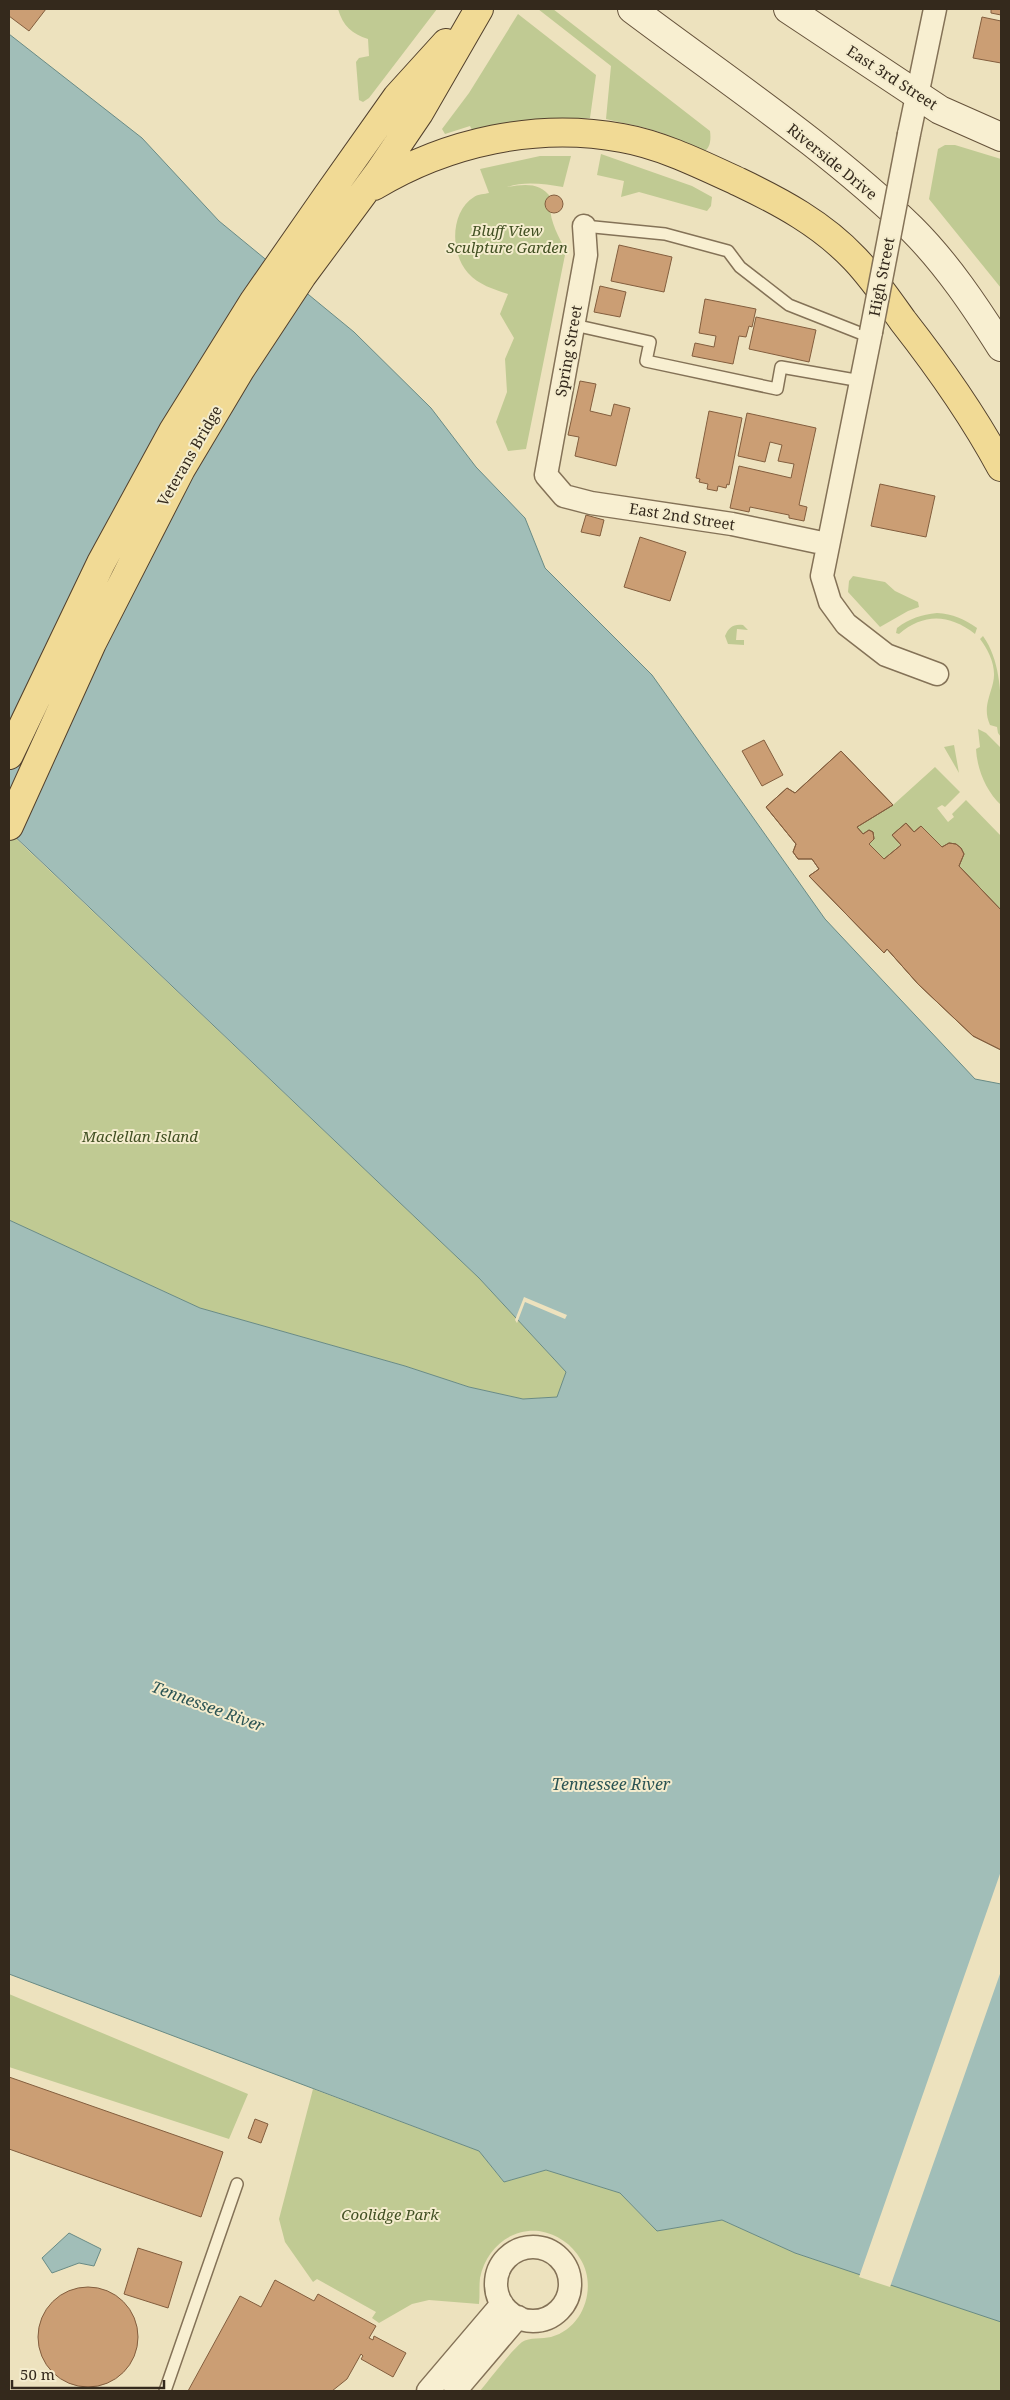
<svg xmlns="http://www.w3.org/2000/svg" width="1010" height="2400" font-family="'Noto Serif',serif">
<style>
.green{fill:#c0ca93}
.water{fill:#a1beb8;stroke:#698b85}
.pier{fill:#ede2be}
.building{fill:#cb9e74;stroke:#835e3e}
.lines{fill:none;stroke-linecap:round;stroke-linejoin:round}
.lane-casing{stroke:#847257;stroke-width:14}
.street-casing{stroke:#847257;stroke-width:25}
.secondary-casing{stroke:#66533b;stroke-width:30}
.primary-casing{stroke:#52402c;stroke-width:30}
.lane{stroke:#f8efd1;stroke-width:11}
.street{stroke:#f8efd1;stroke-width:22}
.secondary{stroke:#f8efd1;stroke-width:28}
.primary{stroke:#f1da95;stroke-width:28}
.street-bridge-casing{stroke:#847257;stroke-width:25;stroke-linecap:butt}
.street-bridge{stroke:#f8efd1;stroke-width:22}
.labels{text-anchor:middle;stroke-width:4;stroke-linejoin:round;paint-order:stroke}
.street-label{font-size:15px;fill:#34291c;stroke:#f4eccd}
.park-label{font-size:15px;font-style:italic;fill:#425023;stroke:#f4eccd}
.water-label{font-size:16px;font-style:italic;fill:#2b5454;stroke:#f4eccd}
</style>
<rect width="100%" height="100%" fill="#ede2be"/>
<path class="green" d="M338,9h99l-68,89 -6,4 -4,-2 -3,-38 3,-4 10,-2 -1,-17c-16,-5 -25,-13 -30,-30z
M538,9h15l157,122c1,7 1,19 -8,21 -8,2 -17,-9 -24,-12 -22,-12 -48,-15 -72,-21l5,-53z
M518,14l78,61 -6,43 -118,12 -2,-4 -25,8 -3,-5 27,-36z
M945,145h10l46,14v129l-72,-89 9,-50z
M601,154l91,32 20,11 -1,9 -4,5 -68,-19 -18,5 3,-16 -27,-6z
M540,156h31l-8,31c-18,-3 -39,-6 -56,0 17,-3 34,-5 44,11 -4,17 6,37 15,52l-40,199 -18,2 -12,-29 11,-30 -2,-33 9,-21 -14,-24 8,-20c-15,-5 -29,-9 -40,-21 -18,-20 -18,-61 6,-76 4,-3 11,-3 15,-4l-9,-24z
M853,576l32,6 10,9 23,11 1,5 -11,4 -28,16 -32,-35 1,-11z
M937,613c16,1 27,6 40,15l-2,6c-26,-20 -51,-21 -76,0l-3,-1 1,-5c13,-10 24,-13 40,-15z
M743,625l5,5 -11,-1 -1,11h8v5l-16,-1 -3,-8c4,-9 8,-12 18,-11z
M983,636c20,28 18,68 18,101l-3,-4 -1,-6 -7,-2c-7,-16 -1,-26 3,-42 4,-16 -4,-32 -13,-44z
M978,729l8,4 15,15v57c-15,-14 -24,-36 -25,-56l4,-2z
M954,745l5,28 -15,-26z
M935,767l25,25 -15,15 -3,-2 -5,3 11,14 6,-5 -2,-3 14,-14 35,36v74l-42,-44 5,-12 -3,-6 -5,-4 -14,3 -21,-21 -37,33 -15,-15 5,-5 -1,-7 -4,-2 -6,4 -6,-7 36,-22z
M9,832l470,446 87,94 -9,25 -34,2 -54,-12 -64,-21 -205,-58 -191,-88z
M9,1994l239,100 -19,45 -220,-72z
M313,2089l166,62 25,31 42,-12 74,23 37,38 65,-11 73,33 206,68v70h-521c10,-12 31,-40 42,-49 7,-5 21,-3 29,-5 33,-9 46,-50 30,-77 -9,-16 -24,-26 -42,-29 -29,-3 -53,18 -59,47 -1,9 0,17 -1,26l-50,-4 -17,4 -33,19 -7,-5 4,-6 -59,-33 -4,3 -28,-40 -6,-23z"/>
<path class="water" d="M9,34l133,104 77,83 135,111 77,76 45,59 49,51 20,50 107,107 173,244 150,160 26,5v1238l-206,-69 -73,-33 -65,11 -37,-38 -74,-23 -42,12 -25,-31 -470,-177v-754l191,88 205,58 64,21 54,12 34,-2 9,-25 -87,-94 -470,-447z
M69,2233l32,16 -7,17 -15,-3 -27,10 -10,-15z"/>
<path class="pier" d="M524,1297l43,18 -2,4 -40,-17 -8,21 -2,-3z
M1001,1871v100l-111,316 -31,-10z"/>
<path class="building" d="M9,9h37l-17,22 -20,-15z
M991,9h10v6l-10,-2z
M982,17l19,4v42l-28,-5z
M545 204a9 9 0 1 1 18 0a9 9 0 1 1-18 0Z
M619,245l53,12 -8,35 -53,-11z
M600,286l26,6 -6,25 -26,-5z
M705,299l51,10 -4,18 -3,-1 -3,11 -7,-1 -6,28 -41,-8 3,-13 19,4 2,-11 -17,-3z
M756,317l60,13 -7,32 -60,-13z
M580,381l16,3 -6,27 21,5 3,-12 16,4 -14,58 -41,-10 4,-19 -11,-2z
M709,411l33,7 -13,67 -2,-1 -1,4 -8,-2 -1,5 -10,-2 1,-5 -9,-2 1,-3 -4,-1z
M747,413l69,15 -17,77 8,2 -3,14 -15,-3v-3l-39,-8 -1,5 -19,-4 9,-42 52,12 3,-14 -16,-3 4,-16 -12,-3 -5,20 -27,-6z
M880,484l55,12 -9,41 -55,-11z
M586,515l18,5 -4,16 -19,-4z
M640,537l46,15 -16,49 -46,-14z
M764,740l19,35 -21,11 -20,-35z
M841,751l52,54 -36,22 6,7 6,-4 4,2 1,7 -5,5 15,15 17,-14 -9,-10 14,-12 8,9 7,-6 21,21 7,-4 7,1 5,4 3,6 -5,12 42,44v140l-28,-14 -55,-52 -31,-35 -3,4 -75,-77 10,-7 -7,-10h-14l-5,-7 3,-8 -30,-37 21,-19 8,5z
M841,751l52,54 -36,22 6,7 6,-4 4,2 1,7 -5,5 15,15 17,-14 -9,-10 14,-12 8,9 7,-6 21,21 7,-4 7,1 5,4 3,6 -5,12 42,44v140l-28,-14 -55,-52 -31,-35 -3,4 -75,-77 10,-7 -7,-10h-14l-5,-7 3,-8 -30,-37 21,-19 8,5z
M9,2077l214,75 -22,65 -192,-68z
M255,2119l13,5 -7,19 -13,-5z
M138,2248l44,14 -14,46 -44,-14z
M275,2280l39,21 4,-7 58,32 -7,12 4,2 1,-4 32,17 -13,24 -32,-18 2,-3 -2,-2 -14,25 -15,12h-144l52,-95 21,11z
M38 2337a50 50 0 1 1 100 0a50 50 0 1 1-100 0Z"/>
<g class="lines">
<g class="lane-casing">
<path id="lane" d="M584,226l81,8 63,17 12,16 49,38 81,32
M574,325l76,17 -4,19 131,28 4,-22 80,14
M165,2391l72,-207"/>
</g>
<g class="street-casing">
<path id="street" d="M909,134l26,-125
M584,226l2,29 -40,220 18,21 27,7 141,21 95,20
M871,332l-49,244 8,26 16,22 40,31 51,19
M496 2284a37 37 0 1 1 74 0a37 37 0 1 1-74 0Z
M428,2391l74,-87
M455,2391l63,-74"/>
</g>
<g class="secondary-casing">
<path id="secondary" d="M632,9c93,70 197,139 280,220 35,35 63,77 89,118
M788,9l152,101 61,27"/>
</g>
<g class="primary-casing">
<path id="primary" d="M374,186c73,-44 163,-64 248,-48 40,7 80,27 117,44 42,20 83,42 116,77 18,19 33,41 48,62 36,46 70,94 98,146
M9,755l92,-192 72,-132 81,-130 73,-105 70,-99 49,-54
M9,826l83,-183 89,-174 59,-99 62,-94 77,-104 40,-59 60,-104"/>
</g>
<use href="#lane" class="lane"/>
<use href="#street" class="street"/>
<use href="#secondary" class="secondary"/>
<use href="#primary" class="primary"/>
<g class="street-bridge-casing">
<path id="street-bridge" d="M871,332l38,-198"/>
</g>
<use href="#street-bridge" class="street-bridge"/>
</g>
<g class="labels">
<g class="street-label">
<text transform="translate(892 78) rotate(33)" y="5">East 3rd Street</text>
<text transform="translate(832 162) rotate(39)" y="5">Riverside Drive</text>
<text transform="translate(882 277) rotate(-79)" y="5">High Street</text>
<text transform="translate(569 351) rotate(-80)" y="5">Spring Street</text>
<text transform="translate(190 456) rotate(-60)" y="5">Veterans Bridge</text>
<text transform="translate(682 517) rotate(9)" y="5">East 2nd Street</text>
</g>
<g class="park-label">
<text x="507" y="236">Bluff View<tspan x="507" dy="17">Sculpture Garden</tspan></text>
<text x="140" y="1142">Maclellan Island</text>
<text x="390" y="2220">Coolidge Park</text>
</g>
<g class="water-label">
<text transform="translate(208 1706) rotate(20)" y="6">Tennessee River</text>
<text x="611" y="1790">Tennessee River</text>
</g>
</g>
<rect width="1010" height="2400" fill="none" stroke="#34291c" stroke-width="20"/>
<path d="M12 2380v8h152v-8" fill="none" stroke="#34291c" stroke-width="2.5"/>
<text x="20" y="2380" font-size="15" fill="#34291c" stroke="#f4eccd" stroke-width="4" paint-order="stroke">50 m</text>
</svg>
